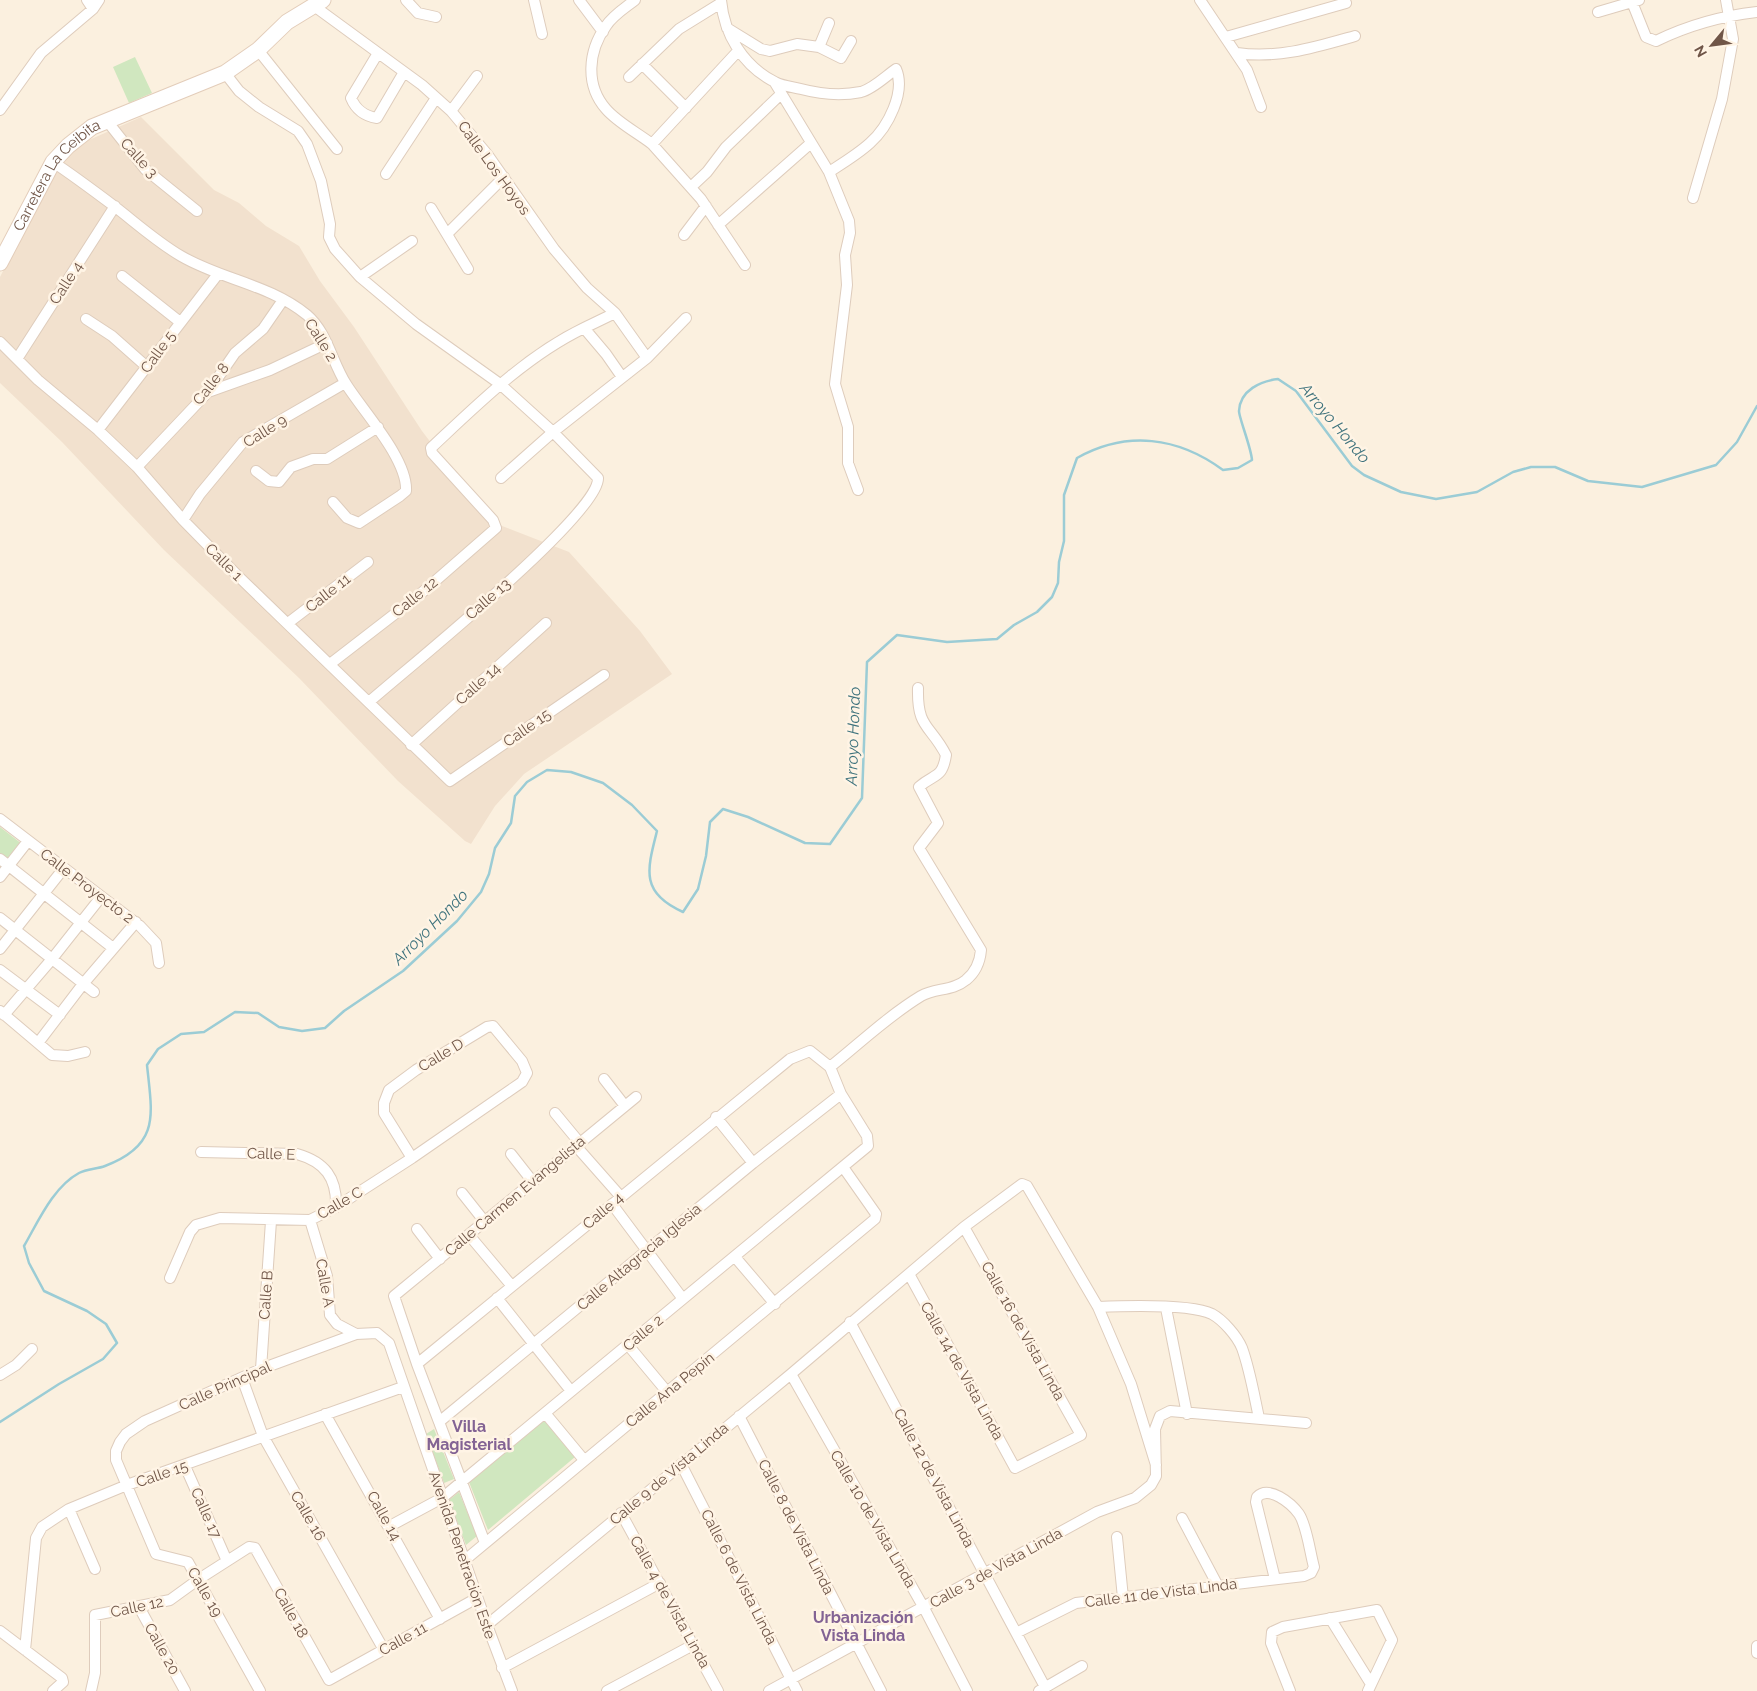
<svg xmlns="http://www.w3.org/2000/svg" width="1757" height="1691" font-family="Raleway,sans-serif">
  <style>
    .residential { fill: #f2e1ce }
    .green { fill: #d0e7bf }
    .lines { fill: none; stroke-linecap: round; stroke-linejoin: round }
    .stream { stroke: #9bccd5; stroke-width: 2.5 }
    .street-casing { stroke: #deccbc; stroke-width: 12 }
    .secondary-casing { stroke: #e3cdba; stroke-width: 17 }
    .street { stroke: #fff; stroke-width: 10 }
    .secondary { stroke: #fff; stroke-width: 15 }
    .labels { text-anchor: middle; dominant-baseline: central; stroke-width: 5; stroke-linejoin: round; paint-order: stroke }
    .street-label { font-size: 15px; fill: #705648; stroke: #fff4e5 }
    .water-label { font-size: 16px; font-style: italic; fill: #3f737d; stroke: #fff4e5 }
    .neighbourhood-label { font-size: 16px; font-weight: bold; fill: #836394; stroke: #fff4e5 }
  </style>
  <rect width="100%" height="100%" fill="#fbf0df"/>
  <path class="residential" d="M141 117 214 190 239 203 266 226 299 246 320 281 354 327 422 431 480 507 502 526 569 552 640 631 672 674 524 774 495 806 471 844 465 841 398 781 299 678 164 550 62 442 0 383V277L54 171 65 158 89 140Z"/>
  <path class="green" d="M135 57 152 93 129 103 113 67Z
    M0 827 22 844 8 863 0 857Z
    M545 1419 575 1457 488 1530 469 1482Z
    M434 1429 454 1479 444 1483 426 1434Z
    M459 1492 477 1536 466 1545 449 1500Z"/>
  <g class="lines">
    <path class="stream" d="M0 1422 59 1384 103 1359 117 1343 106 1324 87 1311 44 1291 29 1263 24 1246C38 1222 53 1187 79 1173 87 1169 97 1169 105 1166 161 1145 152 1114 147 1065L158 1049 181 1034 204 1032 235 1012 258 1013 279 1027 302 1031 325 1028 344 1011 403 971 457 921 481 892 489 874 495 848 511 823 515 796 527 782 547 770 571 772 603 783 632 805 657 831C647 870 640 893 683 912L698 889 706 856 710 822 723 809 748 817 805 843 830 844 862 798 867 662 897 635 947 642 997 639 1014 625 1037 612 1052 597 1058 583 1059 562 1064 541V495L1077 458C1127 430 1178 437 1223 470L1238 468 1252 460C1251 447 1239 418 1239 411 1240 390 1261 381 1278 379L1296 391 1352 466 1364 475 1401 492 1436 499 1477 492 1513 472 1531 467H1555L1588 481 1642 487 1716 465 1737 442 1757 406"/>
    <g class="street-casing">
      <path id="street" d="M87 0 93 9
        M406 0 418 13 436 17
        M534 0 542 34
        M579 0 603 32
        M635 0C625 8 613 15 606 26 588 51 585 85 606 109 618 123 638 133 652 144
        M721 0C724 34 743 66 775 82 782 86 793 87 801 89 820 94 841 96 861 92 873 89 886 76 896 69 906 92 888 127 870 143 858 154 843 163 829 172
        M1200 0 1247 70 1261 107
        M1632 2 1646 37 1656 41C1689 25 1721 16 1757 12
        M314 6 422 85 451 111 487 154 554 249 587 288 615 313 647 358
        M1598 12 1639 0
        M727 28 761 49 770 51 797 44 819 47 841 58 851 41
        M1226 37 1346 3
        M819 47 829 23
        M258 50 337 149
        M738 51 652 144 701 199 745 265
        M378 53 351 98C356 110 364 116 377 118L404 72
        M1237 53C1278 59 1316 47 1355 36
        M642 64 686 108
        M225 73 239 91 259 107 298 131 307 144 321 181 330 224 329 237 335 249 360 277 416 324 500 384 553 432 598 478C600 514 404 671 369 702
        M629 77 679 29 721 3
        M775 83 829 172 849 221 850 233 845 255 847 285 835 384 848 427V463L858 490
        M0 110 41 53 93 9 99 0
        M451 111 477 76
        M107 121 145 169 197 211
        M53 162C74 176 94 191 114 206 136 223 157 242 181 256 222 280 269 284 307 315 327 332 332 362 346 384 362 410 408 459 406 491L400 496 359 523 347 518 333 502
        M386 174 436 98
        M691 187 707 172 726 147 781 94
        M1693 198 1722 99 1733 39 1726 0
        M431 208 468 269
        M718 225 811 143
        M447 234 504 177
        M684 235 706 206
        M122 276 180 322
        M360 277 412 241
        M86 319 112 336 147 367
        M584 328 615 313
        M0 342 38 380 98 430 137 467 183 520 237 575 450 781 604 675
        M17 359 115 206
        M208 392 270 370 327 343
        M98 430 218 274
        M137 467 208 392 235 353 263 329 283 300
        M256 471 269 481 279 482 291 467 313 459H327L378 427
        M501 478 553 432 647 358 686 318
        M183 520 200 494 243 442 345 383
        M288 623 368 562
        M330 664 418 596 496 528 493 520 432 453 431 448C478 404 526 356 584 328L606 354 622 377
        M411 745 546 623
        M0 819 140 926 156 943 159 963
        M0 859 113 948
        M0 877 28 841
        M0 918 94 992
        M0 949 64 868
        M0 970 60 1015
        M0 1011 52 1055 68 1056 85 1052
        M4 1015 52 959 101 897
        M38 1043 83 984 136 922
        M830 1067C859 1044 888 1016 921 996 935 988 953 991 966 980 976 972 980 961 981 950L919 848 938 823 919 787C934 773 942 780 946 755 930 724 917 729 918 688
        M604 1079 625 1106
        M555 1113 579 1142
        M716 1117 753 1163
        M576 1146 621 1197
        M201 1152 297 1154C325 1162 337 1178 336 1207
        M511 1154 533 1182
        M462 1193 485 1222
        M612 1204 683 1299
        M310 1220 327 1276 330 1315 337 1324 356 1334
        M417 1229 440 1259
        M469 1235 511 1285
        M735 1257 775 1304
        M909 1274 1015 1468 1081 1435 964 1227
        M170 1278 190 1232 196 1225 220 1218 310 1220 336 1207 412 1158 522 1082 527 1073 522 1061 493 1026 487 1027 416 1070 389 1090 384 1103V1113L412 1158
        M497 1298 571 1391
        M1098 1307C1123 1306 1191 1304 1212 1314 1223 1320 1237 1336 1242 1348 1250 1370 1254 1395 1259 1418
        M1166 1308 1187 1414
        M850 1322 1045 1687
        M628 1345 668 1393
        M261 1369 271 1221
        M791 1374 924 1608 967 1691
        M0 1375 16 1365 32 1349
        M242 1378 263 1436 384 1650
        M545 1413 584 1460
        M325 1414 440 1619
        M739 1416 881 1691
        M439 1422 753 1163 841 1094
        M681 1464 797 1691
        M185 1466 227 1561
        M69 1509 95 1569
        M621 1513 718 1691
        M1182 1518 1218 1586
        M390 1526 442 1498 868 1146 867 1136 841 1094 830 1067 810 1051 790 1059 417 1364
        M1117 1537 1123 1598
        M485 1543 417 1364 394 1296 636 1097
        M465 1560 875 1219 876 1214 843 1167
        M139 1607 185 1691
        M1330 1618 1371 1684
        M487 1625 791 1374 964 1227 1022 1184 1027 1186 1098 1307 1131 1384 1156 1465
        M0 1631 62 1678 63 1682 53 1691
        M1018 1632 1076 1603 1304 1576 1311 1573 1314 1567C1310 1553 1307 1526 1299 1514 1291 1503 1269 1485 1257 1497L1256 1502 1275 1579
        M1757 1646V1653
        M25 1650 36 1538 42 1527 69 1509 127 1485 403 1387
        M502 1668 660 1583
        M91 1691 95 1673V1615L170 1600 199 1579 249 1547 255 1548 329 1680 477 1598
        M260 1691 188 1562 156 1554 116 1460V1451L120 1442 126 1434 145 1421 261 1369 356 1334 377 1333 389 1343 487 1625 512 1691
        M607 1691 693 1645
        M769 1691 1097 1512 1135 1498 1151 1485 1156 1476 1155 1429 1160 1416 1170 1411 1306 1423
        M1039 1691 1082 1666
        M1290 1691 1271 1643 1272 1632 1283 1627 1377 1610 1392 1640 1368 1691"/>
    </g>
    <g class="secondary-casing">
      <g id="secondary">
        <path id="s1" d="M0 263 53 162 68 146 92 127 225 73 258 50 287 22 323 0"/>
      </g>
    </g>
    <use href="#street" class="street"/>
    <use href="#secondary" class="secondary"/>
  </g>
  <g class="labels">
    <g class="street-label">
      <text transform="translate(139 158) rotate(48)">Calle 3</text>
      <text transform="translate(494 168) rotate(54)">Calle Los Hoyos</text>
      <text stroke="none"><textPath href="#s1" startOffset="106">Carretera La Ceibita</textPath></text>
      <text transform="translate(66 283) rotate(-57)">Calle 4</text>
      <text transform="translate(321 340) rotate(58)">Calle 2</text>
      <text transform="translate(158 352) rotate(-54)">Calle 5</text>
      <text transform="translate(211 384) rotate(-52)">Calle 8</text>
      <text transform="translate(265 431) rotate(-32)">Calle 9</text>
      <text transform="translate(224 562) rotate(45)">Calle 1</text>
      <text transform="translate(328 593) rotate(-38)">Calle 11</text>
      <text transform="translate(415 597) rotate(-39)">Calle 12</text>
      <text transform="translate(488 599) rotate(-41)">Calle 13</text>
      <text transform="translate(478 684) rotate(-42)">Calle 14</text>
      <text transform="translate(527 728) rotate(-35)">Calle 15</text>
      <text transform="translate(87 886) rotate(37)">Calle Proyecto 2</text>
      <text transform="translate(441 1055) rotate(-31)">Calle D</text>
      <text transform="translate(271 1154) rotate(2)">Calle E</text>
      <text transform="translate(515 1196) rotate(-40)">Calle Carmen Evangelista</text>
      <text transform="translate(340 1203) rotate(-30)">Calle C</text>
      <text transform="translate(603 1211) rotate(-40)">Calle 4</text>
      <text transform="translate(639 1257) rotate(-40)">Calle Altagracia Iglesia</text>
      <text transform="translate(325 1283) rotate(80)">Calle A</text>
      <text transform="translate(266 1295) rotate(-86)">Calle B</text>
      <text transform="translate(1023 1331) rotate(61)">Calle 16 de Vista Linda</text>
      <text transform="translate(643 1333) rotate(-40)">Calle 2</text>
      <text transform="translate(962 1371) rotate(61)">Calle 14 de Vista Linda</text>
      <text transform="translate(225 1386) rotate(-24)">Calle Principal</text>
      <text transform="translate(670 1390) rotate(-39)">Calle Ana Pepín</text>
      <text transform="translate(162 1474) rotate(-19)">Calle 15</text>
      <text transform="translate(669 1474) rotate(-40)">Calle 9 de Vista Linda</text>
      <text transform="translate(934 1478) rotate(62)">Calle 12 de Vista Linda</text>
      <text transform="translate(206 1513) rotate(66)">Calle 17</text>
      <text transform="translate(308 1516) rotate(60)">Calle 16</text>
      <text transform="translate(384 1516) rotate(61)">Calle 14</text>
      <text transform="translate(873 1519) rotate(60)">Calle 10 de Vista Linda</text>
      <text transform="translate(796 1527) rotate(63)">Calle 8 de Vista Linda</text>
      <text transform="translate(462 1555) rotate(71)">Avenida Penetración Este</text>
      <text transform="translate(996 1568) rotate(-29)">Calle 3 de Vista Linda</text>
      <text transform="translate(739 1577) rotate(63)">Calle 6 de Vista Linda</text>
      <text transform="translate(205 1592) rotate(60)">Calle 19</text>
      <text transform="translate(1161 1593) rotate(-7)">Calle 11 de Vista Linda</text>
      <text transform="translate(670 1602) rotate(61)">Calle 4 de Vista Linda</text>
      <text transform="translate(137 1607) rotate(-12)">Calle 12</text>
      <text transform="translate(291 1613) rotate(61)">Calle 18</text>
      <text transform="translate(403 1639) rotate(-29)">Calle 11</text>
      <text transform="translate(162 1649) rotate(61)">Calle 20</text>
    </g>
    <g class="water-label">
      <text transform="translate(1335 423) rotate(50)">Arroyo Hondo</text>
      <text transform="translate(853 736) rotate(-88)">Arroyo Hondo</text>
      <text transform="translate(430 927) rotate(-45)">Arroyo Hondo</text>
    </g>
    <g class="neighbourhood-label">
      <text x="469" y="1426">Villa<tspan x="469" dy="18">Magisterial</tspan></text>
      <text x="863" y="1617">Urbanización<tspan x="863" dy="18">Vista Linda</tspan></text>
    </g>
  </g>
  <g transform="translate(1712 45) rotate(241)" stroke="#fff4e5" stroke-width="4" paint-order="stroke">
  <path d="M0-4L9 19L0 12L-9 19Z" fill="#705648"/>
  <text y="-8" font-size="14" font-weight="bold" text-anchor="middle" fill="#705648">N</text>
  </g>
</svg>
